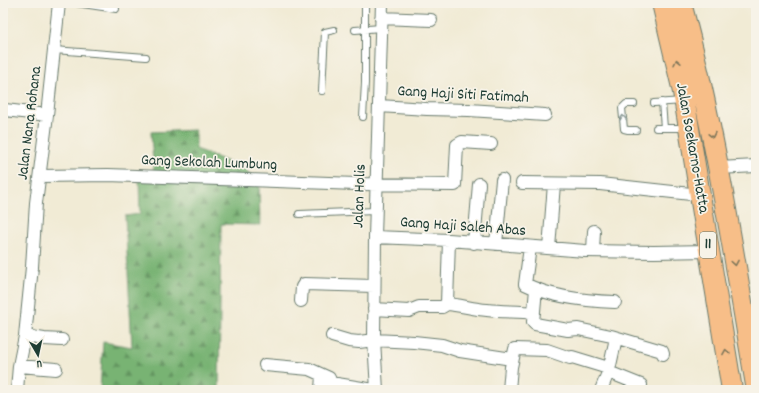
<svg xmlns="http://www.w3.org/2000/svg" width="759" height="393" font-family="Dekko,sans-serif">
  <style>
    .forest { fill: url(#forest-firs); stroke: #4c7854 }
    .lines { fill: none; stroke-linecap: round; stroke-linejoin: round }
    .service-casing { stroke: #687a6c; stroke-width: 8 }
    .minor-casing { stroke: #687a6c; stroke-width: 14 }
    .trunk-casing { stroke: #687a6c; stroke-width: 22 }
    .service { stroke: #fff; stroke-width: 6 }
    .minor { stroke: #fff; stroke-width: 12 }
    .trunk { stroke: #f7be88; stroke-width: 20 }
    .oneway { stroke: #80775a }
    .oneway2 { stroke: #8f9e9a }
    .labels { text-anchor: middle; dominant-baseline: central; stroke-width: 3.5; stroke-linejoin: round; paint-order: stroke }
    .shield { fill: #f7f3e8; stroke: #60746a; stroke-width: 1 }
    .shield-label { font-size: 15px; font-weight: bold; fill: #1f3d34 }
    .street-label { font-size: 16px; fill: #1f3d34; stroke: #f7f3e8 }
  </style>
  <defs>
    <pattern id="forest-firs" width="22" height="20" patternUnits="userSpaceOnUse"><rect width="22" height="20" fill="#78b373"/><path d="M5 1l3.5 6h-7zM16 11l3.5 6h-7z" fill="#62935f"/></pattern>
  </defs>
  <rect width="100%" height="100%" fill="#f7f3e8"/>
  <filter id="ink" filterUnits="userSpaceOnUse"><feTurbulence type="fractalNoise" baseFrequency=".025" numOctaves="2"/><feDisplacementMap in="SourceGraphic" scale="8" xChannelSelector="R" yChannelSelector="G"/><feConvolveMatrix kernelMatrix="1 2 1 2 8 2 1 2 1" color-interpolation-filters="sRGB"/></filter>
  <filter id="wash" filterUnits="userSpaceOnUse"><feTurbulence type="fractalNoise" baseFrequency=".012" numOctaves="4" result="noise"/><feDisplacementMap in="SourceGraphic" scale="16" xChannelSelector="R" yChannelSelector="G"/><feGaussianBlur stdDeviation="0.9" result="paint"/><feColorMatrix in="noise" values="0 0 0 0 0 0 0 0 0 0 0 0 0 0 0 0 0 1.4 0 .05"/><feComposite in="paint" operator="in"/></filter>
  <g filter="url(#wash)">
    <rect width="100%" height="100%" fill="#f1ebd5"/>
    <path class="forest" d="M195 130 196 149 245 169 259 183 260 225 221 224 219 390H100L103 342 132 347 125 216 140 214 139 179 154 178 151 132Z"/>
  </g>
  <g filter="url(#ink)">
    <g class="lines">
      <g class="service-casing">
        <path id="service" d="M76 3 116 9
          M355 30 381 28
          M54 50 146 57
          M322 91 325 32 334 30
          M662 102 664 128
          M654 103 683 101
          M634 104H626L622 108 624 129 628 130H636
          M363 117 365 83V3
          M656 128H686
          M299 214 375 211"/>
      </g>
      <g class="minor-casing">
        <path id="minor" d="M381 18 431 20
          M379 106 427 109 469 110 545 115
          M5 110 47 115
          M719 168 756 166
          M40 176 108 175 356 184 455 185 457 145 462 142 491 144
          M522 183 600 184 700 195
          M375 237 449 240 585 251 654 252 709 251
          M474 243 479 184
          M496 244 502 180
          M530 247 525 284C551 297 586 301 615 302
          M549 248 554 184
          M593 251 594 231
          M536 289 533 322 535 324 568 330 578 329 611 336 662 351 663 354
          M301 301 302 287 304 284 374 286
          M447 304 449 240
          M374 309 409 311 419 307H442L447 304C460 305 473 309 487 310 503 312 518 311 534 313
          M25 336 44 339 62 340
          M332 336 349 341 359 342 374 340 414 342 442 345 460 351 512 359
          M265 365 309 369 329 378 331 383 374 390
          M19 366 56 369
          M17 390 19 366 25 336 32 267 36 203 47 115 59 3
          M321 390 322 375
          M377 390 374 340 375 237 382 3
          M509 390 511 367 515 349 547 350 570 358 572 357 605 367 611 373 641 385
          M601 390 609 370 616 338"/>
      </g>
      <g class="trunk-casing">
        <path id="trunk" d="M662 3 683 92 732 390
          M681 3C715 128 734 257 756 385"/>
      </g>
      <use href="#service" class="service"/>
      <use href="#minor" class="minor"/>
      <use href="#trunk" class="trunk"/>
    </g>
    <defs><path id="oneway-chevron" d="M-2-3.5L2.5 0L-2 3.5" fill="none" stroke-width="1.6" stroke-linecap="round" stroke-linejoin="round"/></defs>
    <g class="oneway">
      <use href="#oneway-chevron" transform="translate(677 62) rotate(-103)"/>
      <use href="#oneway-chevron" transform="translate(712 135) rotate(78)"/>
      <use href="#oneway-chevron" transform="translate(735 263) rotate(80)"/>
      <use href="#oneway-chevron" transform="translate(726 352) rotate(-99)"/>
    </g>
    <use class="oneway2" href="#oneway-chevron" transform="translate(623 118) rotate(-95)"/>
  </g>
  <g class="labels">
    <rect class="shield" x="700" y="232" width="16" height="26" rx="3"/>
    <g class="shield-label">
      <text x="708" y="245">11</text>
    </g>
    <g class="street-label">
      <text transform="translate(463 95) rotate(3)">Gang Haji Siti Fatimah</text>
      <text transform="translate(30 123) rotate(-83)">Jalan Nana Rohana</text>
      <text transform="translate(692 148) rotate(80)">Jalan Soekarno-Hatta</text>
      <text transform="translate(209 163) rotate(2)">Gang Sekolah Lumbung</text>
      <text transform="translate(360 196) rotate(-88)">Jalan Holis</text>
      <text transform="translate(463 227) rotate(4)">Gang Haji Saleh Abas</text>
    </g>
  </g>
  <rect width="759" height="393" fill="none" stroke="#f7f3e8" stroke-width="16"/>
  <g transform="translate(38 355) rotate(171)" stroke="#f7f3e8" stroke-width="3" paint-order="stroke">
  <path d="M0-3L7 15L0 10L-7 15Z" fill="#1f3d34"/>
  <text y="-6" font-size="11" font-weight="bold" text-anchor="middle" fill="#1f3d34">U</text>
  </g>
</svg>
